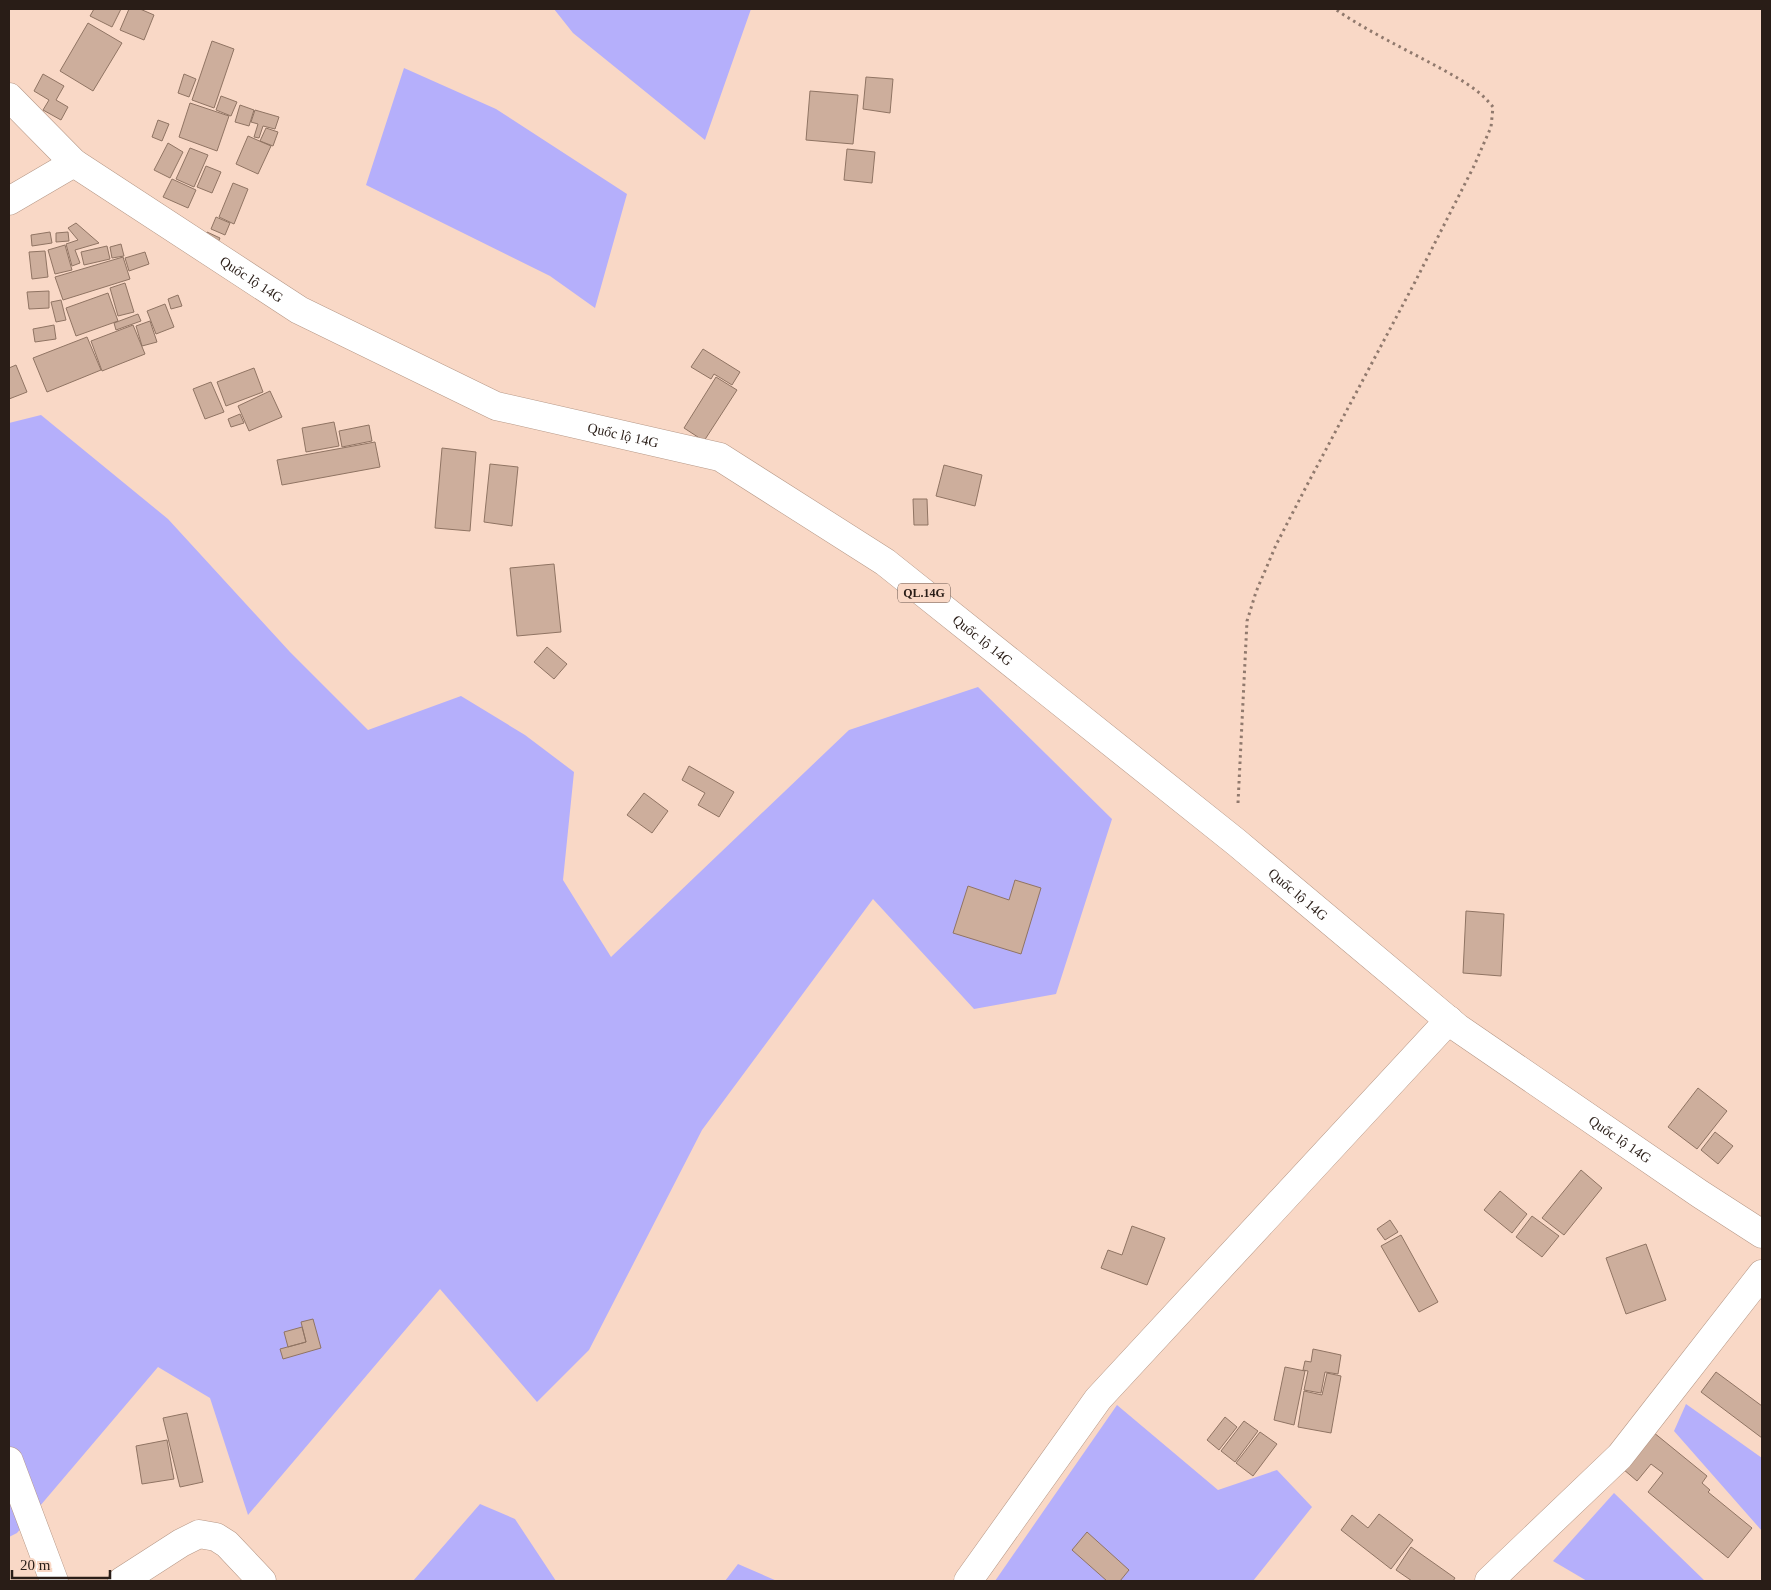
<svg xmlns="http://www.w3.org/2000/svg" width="1771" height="1590" font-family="'Times New Roman',serif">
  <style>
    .green { fill: #b5affb }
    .building { fill: #cdae9c; stroke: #907463 }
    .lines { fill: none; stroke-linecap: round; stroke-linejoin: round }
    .minor-casing { stroke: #b69887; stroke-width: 29 }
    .major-casing { stroke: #b69887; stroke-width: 29 }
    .path { stroke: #90796d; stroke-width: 3; stroke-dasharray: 2.5 4; stroke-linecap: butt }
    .minor { stroke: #fff; stroke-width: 28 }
    .major { stroke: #fff; stroke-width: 28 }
    .labels { text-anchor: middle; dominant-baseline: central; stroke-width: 4.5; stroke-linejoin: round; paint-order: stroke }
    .shield { fill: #f9d8c6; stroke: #67554c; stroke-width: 1 }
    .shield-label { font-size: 12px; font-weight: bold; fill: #291d17 }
    .street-label { font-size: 14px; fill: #291d17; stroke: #f9d8c6 }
  </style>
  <rect width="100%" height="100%" fill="#f9d8c6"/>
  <path class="green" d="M554 9H751L705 140 573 33Z
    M404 68 496 109 627 194 595 308 550 276 366 185Z
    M41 415 168 519 290 652 368 730 461 696 525 735 574 772 563 880 611 957 849 730 978 687 1112 819 1056 994 974 1009 873 899 702 1130 589 1350 537 1402 440 1289 248 1515 210 1398 158 1367 17 1533 9 1537V423Z
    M1686 1404 1762 1458V1531L1674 1431Z
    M1117 1405 1218 1490 1277 1470 1312 1507 1253 1581H995Z
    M1614 1493 1705 1581H1587L1553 1561Z
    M480 1504 515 1519 556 1581H413Z
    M738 1564 777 1581H725Z"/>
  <path class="building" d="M94 9H121L112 27 90 16Z
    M129 9H140L154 15 144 40 120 30Z
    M88 23 122 43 93 91 60 71Z
    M212 41 234 49 214 108 192 100Z
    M43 74 64 86 56 100 68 107 61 120 43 110 49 100 34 91Z
    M184 74 196 79 189 97 178 93Z
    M866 77 893 79 890 113 863 109Z
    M810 91 858 95 853 144 806 140Z
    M221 96 237 102 231 116 216 110Z
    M190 103 229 116 217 151 179 137Z
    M240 105 254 110 249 126 235 122Z
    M255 110 279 117 275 129 263 126 259 138 254 137 258 124 251 122Z
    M158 120 169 124 162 141 152 137Z
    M266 128 278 132 273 146 260 141Z
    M248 136 271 146 258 174 236 164Z
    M168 143 183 152 170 178 154 170Z
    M190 148 208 155 194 187 176 179Z
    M847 149 875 152 872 183 844 180Z
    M206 166 221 172 212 193 197 187Z
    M172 179 196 190 188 208 163 197Z
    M233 183 248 189 234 224 219 217Z
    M216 217 230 223 225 235 211 229Z
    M76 223 99 243 75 250 80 263 72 266 66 244 78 240 68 228Z
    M50 232 52 243 32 246 31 235Z
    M68 232 69 241 56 242V233Z
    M207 232 220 238 215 249 202 242Z
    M121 244 124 256 112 258 110 247Z
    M65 245 72 270 55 274 48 250Z
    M107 246 110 259 84 265 81 252Z
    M45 251 48 277 32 279 29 252Z
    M145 252 149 264 129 271 125 258Z
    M123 257 130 279 63 300 55 277Z
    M125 283 134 312 118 316 110 288Z
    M49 291V308L29 309 27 292Z
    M108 293 118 321 76 336 66 308Z
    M178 295 182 306 171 309 168 299Z
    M61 300 66 320 56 322 51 302Z
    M165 304 174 327 156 334 147 311Z
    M138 314 141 321 116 330 114 323Z
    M150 321 157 342 142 346 136 326Z
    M54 325 56 339 35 342 33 329Z
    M133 325 145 354 102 371 91 341Z
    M87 337 101 370 47 392 33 358Z
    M703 349 740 372 732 385 714 374 711 379 691 367Z
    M16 365 27 392 9 399V368Z
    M254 368 263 392 226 406 217 382Z
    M716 377 737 390 704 441 684 428Z
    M211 382 224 412 205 419 193 389Z
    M270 391 282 417 249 431 238 406Z
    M240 414 244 423 231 427 228 419Z
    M334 422 339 446 306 452 302 428Z
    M369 425 372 441 342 447 339 431Z
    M375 442 380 467 282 485 277 460Z
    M442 448 476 452 470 531 435 528Z
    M490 464 518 467 512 526 484 522Z
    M944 465 982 475 975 506 936 496Z
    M913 499H927L928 525H914Z
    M554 564 561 632 517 636 510 568Z
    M547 647 567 664 554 679 534 662Z
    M689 766 734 792 719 817 698 805 705 793 682 780Z
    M644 793 668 811 652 833 627 815Z
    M1015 880 1041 888 1021 954 953 933 968 886 1009 900Z
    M1466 911 1504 914 1501 976 1463 973Z
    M1698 1088 1727 1111 1697 1149 1668 1127Z
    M1715 1132 1733 1146 1718 1164 1701 1150Z
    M1581 1170 1602 1188 1564 1235 1542 1218Z
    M1500 1191 1527 1214 1512 1233 1484 1210Z
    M1532 1216 1559 1236 1542 1257 1516 1237Z
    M1390 1220 1398 1232 1385 1240 1377 1229Z
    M1132 1226 1165 1238 1147 1285 1101 1268 1108 1250 1122 1255Z
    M1401 1235 1438 1302 1419 1312 1381 1246Z
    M1646 1244 1666 1300 1626 1314 1606 1258Z
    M313 1319 321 1348 283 1359 280 1349 306 1342 301 1322Z
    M302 1327 306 1342 288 1347 284 1332Z
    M1313 1349 1341 1355 1338 1374 1325 1372 1321 1393 1304 1390 1308 1371 1303 1370 1305 1361 1311 1362Z
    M1285 1367 1305 1371 1294 1425 1274 1420Z
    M1716 1372 1762 1406V1438L1701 1392Z
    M1327 1373 1341 1376 1331 1433 1298 1427 1304 1391 1322 1395Z
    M187 1413 203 1482 180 1487 163 1418Z
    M1225 1417 1237 1427 1219 1450 1207 1440Z
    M1244 1421 1258 1431 1235 1462 1221 1451Z
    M1260 1432 1277 1444 1253 1476 1236 1463Z
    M1653 1432 1707 1476 1702 1483 1710 1490 1708 1492 1752 1528 1728 1558 1648 1492 1663 1473 1651 1464 1637 1481 1623 1469Z
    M167 1440 174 1479 142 1484 136 1446Z
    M1379 1514 1413 1540 1391 1569 1341 1530 1352 1515 1368 1528Z
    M1087 1532 1129 1570 1120 1581H1107L1072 1550Z
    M1411 1547 1455 1578 1453 1581H1412L1396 1570Z"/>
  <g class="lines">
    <g class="minor-casing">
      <path id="minor" d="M9 201 74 163
        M122 1581 181 1543 199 1534 216 1537 227 1544 262 1581
        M968 1581 1098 1399 1449 1020
        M1489 1581 1620 1456 1762 1274"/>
    </g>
    <g class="major-casing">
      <g id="major">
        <path id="s1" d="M9 97 74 163 299 310 496 406 720 457 885 562 1236 842 1458 1028 1700 1194 1762 1234"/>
        <path d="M9 1461 54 1581"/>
      </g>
    </g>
    <path class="path" d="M1238 803 1247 621 1256 592 1276 545 1306 487 1415 282 1474 166 1491 127 1493 107C1479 89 1458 78 1438 67 1403 48 1367 31 1335 9"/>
    <use href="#minor" class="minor"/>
    <use href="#major" class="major"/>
  </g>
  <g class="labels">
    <rect class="shield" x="898" y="583.5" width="52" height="19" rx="4"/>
    <g class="shield-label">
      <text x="924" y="593">QL.14G</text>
    </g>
    <g class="street-label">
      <text stroke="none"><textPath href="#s1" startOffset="305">Quốc lộ 14G</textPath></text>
      <text stroke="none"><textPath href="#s1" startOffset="711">Quốc lộ 14G</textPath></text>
      <text stroke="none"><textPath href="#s1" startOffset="1131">Quốc lộ 14G</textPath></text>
      <text stroke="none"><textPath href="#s1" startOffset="1536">Quốc lộ 14G</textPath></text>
      <text stroke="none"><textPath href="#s1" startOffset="1941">Quốc lộ 14G</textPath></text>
    </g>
  </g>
  <rect width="1771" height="1590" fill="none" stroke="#291d17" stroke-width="20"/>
  <path d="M12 1570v8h98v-8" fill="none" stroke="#291d17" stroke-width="2.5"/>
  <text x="20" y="1570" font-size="15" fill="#291d17" stroke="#f9d8c6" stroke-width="4" paint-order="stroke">20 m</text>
</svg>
